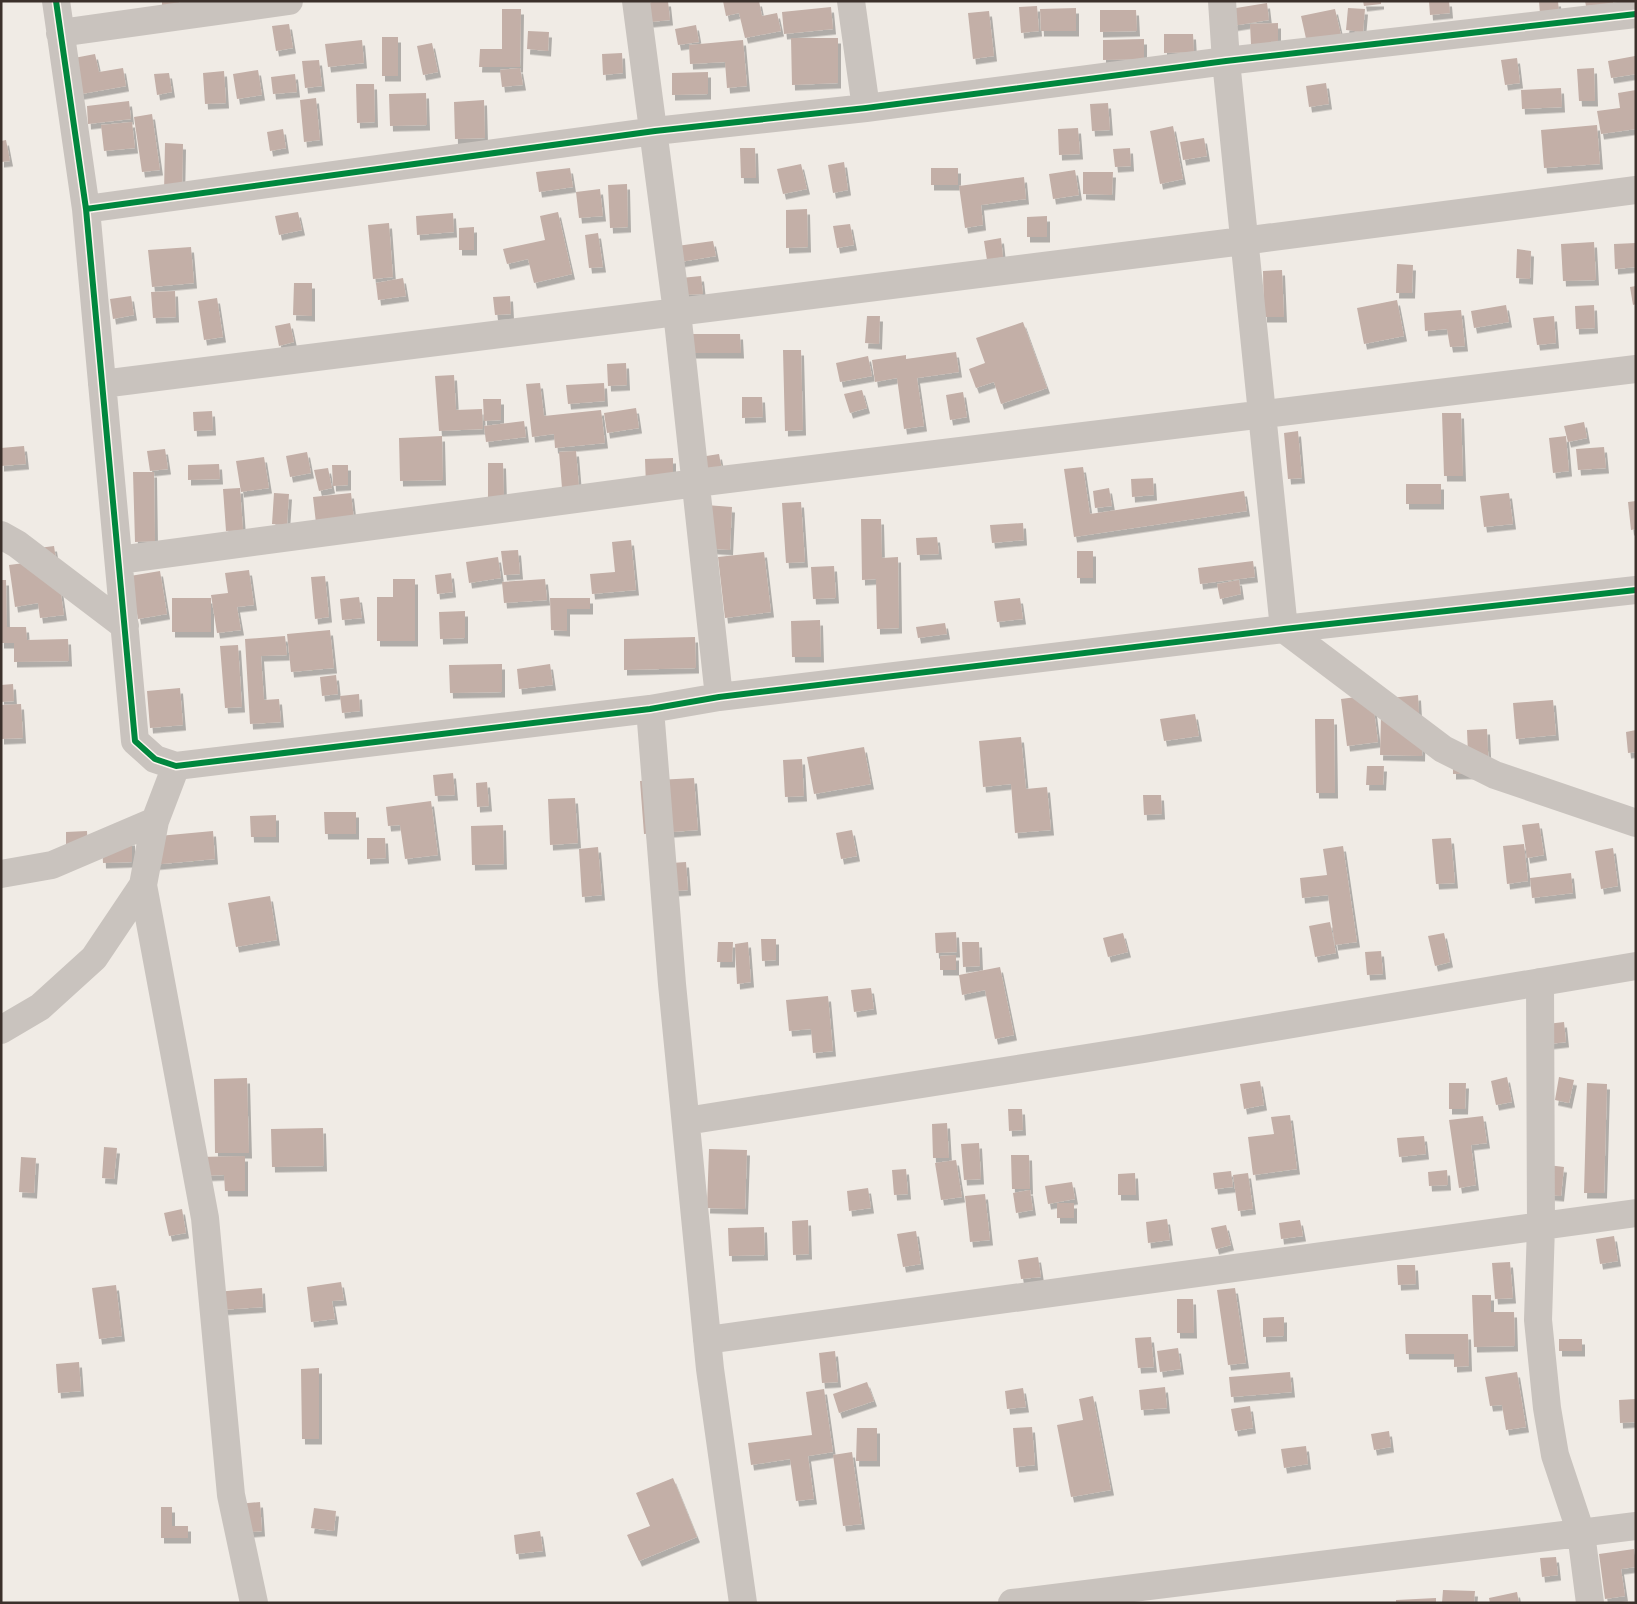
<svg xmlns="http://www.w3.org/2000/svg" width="1637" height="1604" font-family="'Work Sans',sans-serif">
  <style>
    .building { fill: #c3afa7; filter: url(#shadow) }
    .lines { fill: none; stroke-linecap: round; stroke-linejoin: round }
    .minor { stroke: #c9c3be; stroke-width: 28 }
    .cycleway-casing { stroke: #fbf5ee; stroke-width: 9 }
    .cycleway { stroke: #00873e; stroke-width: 6 }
  </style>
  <defs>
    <filter id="shadow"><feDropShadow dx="3" dy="5.5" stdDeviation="0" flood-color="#0004"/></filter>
  </defs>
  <rect width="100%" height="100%" fill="#f0ebe5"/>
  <path class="building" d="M162 1H179L180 5 162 6Z
    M657 1H668L670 20 650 22 647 3Z
    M723 1H759L762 16 777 13 781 31 745 38 739 13 726 16Z
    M1363 1H1381V4L1364 6Z
    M1429 1H1449L1450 13 1430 15Z
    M1539 1H1558L1559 12 1540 14Z
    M1585 1H1613V4L1586 6Z
    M1267 3 1269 20 1232 26 1230 9Z
    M1037 6 1039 31 1021 33 1019 7Z
    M831 7 833 29 784 34 782 12Z
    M1076 8V31H1041L1040 9Z
    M1348 8 1365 9 1363 32 1346 30Z
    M502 9H521L520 67H479L480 49H502Z
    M1335 9 1341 35 1307 43 1301 16Z
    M1100 10H1136L1137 31 1100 32Z
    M989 11 994 56 973 59 968 13Z
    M1278 23V44H1251L1250 24Z
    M289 24 293 48 276 51 272 26Z
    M696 25 699 42 678 45 675 29Z
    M528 31 549 32 548 51 527 49Z
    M1164 34H1193L1194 52 1164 53Z
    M382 37H398V76H382Z
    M791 38H838V83L792 85Z
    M1144 39V59L1103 60V40Z
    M362 40 364 63 328 67 325 44Z
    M743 40 747 86 727 88 725 62 690 64 689 45Z
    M432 43 438 72 423 75 417 46Z
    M622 53 623 73 603 75 602 54Z
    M95 54 99 72 123 68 126 86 76 95 69 59Z
    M1635 56 1636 74 1611 78 1608 61Z
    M1517 58 1520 83 1505 85 1501 60Z
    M319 60 322 86 305 88 302 61Z
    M520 68 523 85 502 87 500 70Z
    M1594 68 1595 101H1579L1577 69Z
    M258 70 262 95 237 99 233 74Z
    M224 71 226 103 205 104 203 73Z
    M708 72V94L672 95V73Z
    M169 73 172 92 157 95 154 74Z
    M295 74 297 92 273 94 271 77Z
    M1326 83 1329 104 1309 107 1306 86Z
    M356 84H374L375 122 357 123Z
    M1561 88 1562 107 1522 109 1521 90Z
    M1636 90V129L1601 134 1597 111 1620 108 1618 93Z
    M426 93 427 125 390 126 389 94Z
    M316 98 320 140 304 142 300 100Z
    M484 100 485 138 455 139 454 102Z
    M129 101 131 119 88 124 87 106Z
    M1108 103 1110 130 1092 131 1090 104Z
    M152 114 160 170 142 172 134 117Z
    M132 122 135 148 104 151 101 125Z
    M1597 125 1600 164 1544 168 1541 130Z
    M1173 126 1183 179 1160 184 1150 131Z
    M1078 128 1080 154 1059 155 1058 129Z
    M283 129 286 148 270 151 267 132Z
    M1204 138 1207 156 1183 160 1180 142Z
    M6 140 10 161 1 162V141Z
    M165 143 183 144 182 194 164 193Z
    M740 148H755L756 178H741Z
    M1130 148 1131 166 1115 167 1113 149Z
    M844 162 848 190 833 193 828 165Z
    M801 164 807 189 783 194 777 169Z
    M570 168 573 187 539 192 536 172Z
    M931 168H958V185H931Z
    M1075 170 1079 195 1053 199 1049 174Z
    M1083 172H1113L1112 195 1083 194Z
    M1024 177 1026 199 981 205 983 225 965 228 959 186Z
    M627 184 628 227 610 228 608 185Z
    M600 189 603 216 579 218 576 192Z
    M807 209 808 247 786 248V210Z
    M298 212 302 230 279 235 275 216Z
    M558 212 572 274 534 283 528 259 507 264 503 249 545 240 540 216Z
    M453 213 454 232 417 235 416 216Z
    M1047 216V237H1027V217Z
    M389 223 393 277 373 279 368 225Z
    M850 224 854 245 837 248 833 226Z
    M474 227V250H459V228Z
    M598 233 603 267 589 268 585 235Z
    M1001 238 1003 257 987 260 984 241Z
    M713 241 716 256 680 262 677 246Z
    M1594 242 1596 280 1563 281 1561 244Z
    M1636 243V267L1615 269 1614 244Z
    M191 247 194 283 152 287 148 250Z
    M1517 249 1531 251 1530 279 1516 278Z
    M1397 264 1413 265 1412 293H1396Z
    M1282 270 1284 317H1264L1263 271Z
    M701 276 703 294 682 295 681 278Z
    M403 278 406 296 378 300 376 283Z
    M294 283H312V316L293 315Z
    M1636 286V304L1633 305 1630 287Z
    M175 291 176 317 153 318 151 292Z
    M131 296 134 315 113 319 110 299Z
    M510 296 511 314 495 315 493 297Z
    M217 298 223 337 204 340 198 301Z
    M1397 300 1404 336 1364 344 1357 308Z
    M1506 305 1509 322 1474 328 1471 311Z
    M1594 305 1595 328 1576 329 1575 306Z
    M1461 310 1465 346 1450 347 1447 329 1425 331 1424 313Z
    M867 316H880L879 344 865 343Z
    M1554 316 1556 343 1537 345 1533 318Z
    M1023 322 1047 388 1001 404 994 382 976 388 969 369 985 363 976 338Z
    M290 323 294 342 279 346 275 326Z
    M690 334H740L741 353H690Z
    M783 350H801L803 430 785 431Z
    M956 352 959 372 917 378 924 426 904 429 897 378 875 382 872 360 906 355V359Z
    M868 356 872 376 840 382 836 363Z
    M626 363 627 385 608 386 607 364Z
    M454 375 456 410 482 409 483 429 439 431 435 376Z
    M540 383 544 416 601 410 605 443 555 448 554 434 532 437 526 384Z
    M604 383 605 401 568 404 566 385Z
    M862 390 867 408 850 413 844 394Z
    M963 392 967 417 950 420 946 395Z
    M742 397H762L763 417 742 418Z
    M483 399H501V420L484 421Z
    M636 408 639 428 607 433 604 413Z
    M212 411 213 430 194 431 193 412Z
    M1442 413H1461L1463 476H1444Z
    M524 421 526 437 486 442 484 426Z
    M1584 422 1587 438 1568 442 1564 426Z
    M1298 431 1302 478 1288 479 1284 433Z
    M442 436 443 480 400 481 399 438Z
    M1566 436 1569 471 1553 473 1549 438Z
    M24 446 26 464 1 466V448Z
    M1604 447 1606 468 1578 470 1576 449Z
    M165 449 168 469 150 471 147 451Z
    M576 451 579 487 562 488 559 452Z
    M307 452 311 473 290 477 286 456Z
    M719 454 722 470 702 473 700 457Z
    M264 457 269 488 241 492 236 461Z
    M673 458V485L646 486 645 459Z
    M488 463H503L504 497H488Z
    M219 464 220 479 188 480V465Z
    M332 465H348V485L333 486Z
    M1083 467 1090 514 1244 491 1247 511 1074 537 1064 469Z
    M328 468 332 488 319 491 314 470Z
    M133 472H154L155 541 135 542Z
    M1153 478 1154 495 1132 497 1131 479Z
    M1406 484H1441V504H1406Z
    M240 488 243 530 226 531 223 489Z
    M1109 488 1112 506 1095 508 1093 491Z
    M274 493 289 494 287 525 272 524Z
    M351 493 354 520 316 523 313 497Z
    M1509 493 1513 524 1484 527 1480 496Z
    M1636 501V529L1631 530 1628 502Z
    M801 502 805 562 786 563 782 503Z
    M706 505 732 507 730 550 704 548Z
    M861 519H881L882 558 898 557 899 628 877 629 876 579 862 580Z
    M1023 523 1024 540 992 543 990 525Z
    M937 537 939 554 917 555 916 538Z
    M631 540 636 590 592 594 590 574 615 572 612 542Z
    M54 546 64 615 40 618 38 603 15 607 9 565 32 562 31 549Z
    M518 550 520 574 504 575 501 551Z
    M1077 551H1093V578H1077Z
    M764 552 771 612 725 618 718 557Z
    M498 557 501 578 469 583 466 562Z
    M1253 561 1255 577 1200 584 1198 568Z
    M834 566 836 598 813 599 811 567Z
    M249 570 254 605 237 607 241 630 217 633 211 595 228 593 225 573Z
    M160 571 167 614 138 619 130 576Z
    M451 573 453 592 437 594 435 575Z
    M325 576 329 617 315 619 311 577Z
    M393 579H415V641H377V597H393Z
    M545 579 547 600 504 603 502 582Z
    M1 580H6L7 627H26L27 640 68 639 69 661 14 662V643H1Z
    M1239 580 1241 594 1220 599 1217 584Z
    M359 597 362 618 342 620 340 599Z
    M172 598H211V632H172Z
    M550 598H590V609H567V631L551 630Z
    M1020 598 1023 619 997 622 994 601Z
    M465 611V638L440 639 439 612Z
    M820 620 821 657H792L791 621Z
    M945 623 947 634 918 638 916 627Z
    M330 630 334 668 291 672 287 634Z
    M285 636 287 655 261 656 264 700 279 699 281 722 250 724 245 639Z
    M695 637 696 668 624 670V639Z
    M238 645 242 707 225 708 220 646Z
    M502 664V692L450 693 449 665Z
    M550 664 553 685 519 689 517 669Z
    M336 675 338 694 322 696 320 677Z
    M13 684 14 701 1 702V685Z
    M180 688 183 725 150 728 147 691Z
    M359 694 360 711 342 713 340 696Z
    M1372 695 1378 742 1347 746 1341 699Z
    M1418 695 1419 713 1392 715 1390 698Z
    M1553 700 1556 735 1516 739 1513 703Z
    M21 704 23 738 1 739V705Z
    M1195 714 1199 736 1164 741 1160 719Z
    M1381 717 1423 718 1422 756 1380 755Z
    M1315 719H1334L1335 793H1316Z
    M1487 729 1489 773 1453 774V754H1468L1467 730Z
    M1636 730V752L1628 753 1626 732Z
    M1021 737 1026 789 1047 787 1051 830 1015 833 1011 784 983 787 979 741Z
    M864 747 871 784 814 794 807 757Z
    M802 759 804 796 785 797 783 760Z
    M1367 766H1384L1383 785H1366Z
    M453 773 455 795 435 796 433 775Z
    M694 778 698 830 644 834 640 781Z
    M487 782 489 806 477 807 476 783Z
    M1143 795H1161L1162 814 1144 815Z
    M575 798 578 843 550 845 548 799Z
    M431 801 438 855 405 859 400 825 388 826 386 807Z
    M324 812H356V834H325Z
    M276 815V837H251L250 816Z
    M1539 823 1544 855 1527 858 1522 825Z
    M503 825 504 864 472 865 471 826Z
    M852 830 857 856 841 859 836 833Z
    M87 831 88 854 66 855V832Z
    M213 831 215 859 140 866 137 838Z
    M367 838H385L386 858 367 859Z
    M1451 838 1455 883 1436 884 1432 839Z
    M132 840V862L103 863 102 841Z
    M1524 844 1528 881 1507 884 1503 846Z
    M1343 846 1357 942 1335 945 1328 895 1302 898 1300 878 1327 875 1323 849Z
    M598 847 602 895 582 897 579 849Z
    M1613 848 1618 886 1601 889 1595 851Z
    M686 862 688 890 659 892 657 864Z
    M1571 873 1573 893 1532 898 1530 878Z
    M270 896 277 940 236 947 228 903Z
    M1330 922 1336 953 1315 957 1309 926Z
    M956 932 957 952 936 953 935 933Z
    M1123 933 1128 952 1108 957 1103 938Z
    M1444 933 1450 962 1435 966 1428 936Z
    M761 939H776V960L762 961Z
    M718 942H733L732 962H717Z
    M748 942 751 982 737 984 735 944Z
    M962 942H979L980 966 963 967Z
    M1381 951 1383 974 1367 975 1365 952Z
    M956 955V970H940V956Z
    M1000 967 1014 1035 995 1039 985 990 962 995 959 975Z
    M871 988 874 1009 854 1012 851 990Z
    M828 996 833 1051 813 1053 811 1029 789 1031 786 1000Z
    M1564 1022 1566 1042 1549 1044 1547 1024Z
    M1507 1077 1512 1102 1496 1105 1491 1081Z
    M1559 1077 1574 1080 1569 1103 1555 1100Z
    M247 1078 249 1153H215L214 1079Z
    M1260 1081 1264 1105 1244 1109 1240 1084Z
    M1449 1083H1466L1465 1109H1449Z
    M1587 1083 1607 1084 1604 1193H1584Z
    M1008 1109H1022L1023 1130 1009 1131Z
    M1290 1115 1297 1169 1253 1175 1248 1137 1274 1134 1271 1117Z
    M1483 1116 1487 1143 1471 1145 1476 1185 1459 1188 1449 1120Z
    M947 1123 949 1158H933L932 1124Z
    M323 1128 324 1166 272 1167 271 1129Z
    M1424 1136 1426 1154 1399 1157 1397 1138Z
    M979 1143 981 1179 964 1180 961 1144Z
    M104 1147 117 1148 114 1179 102 1178Z
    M709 1149 747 1150 745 1209 707 1208Z
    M1011 1155H1029L1030 1189H1012Z
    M245 1156V1191H225L224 1175 198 1176V1157Z
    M21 1157 36 1158 34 1193 19 1192Z
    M956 1160 962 1197 941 1200 935 1163Z
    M1540 1164 1564 1167 1561 1196 1537 1194Z
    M906 1169 908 1194 894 1195 892 1170Z
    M1447 1170 1448 1185 1429 1186 1428 1172Z
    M1231 1171 1233 1187 1215 1189 1213 1173Z
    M1135 1173 1136 1195H1118V1174Z
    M1248 1173 1253 1209 1238 1211 1233 1175Z
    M1072 1182 1075 1199 1048 1204 1045 1186Z
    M868 1188 871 1208 849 1211 847 1191Z
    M1030 1190 1033 1210 1016 1213 1013 1193Z
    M985 1194 990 1240 970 1242 965 1196Z
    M1057 1203H1074V1218H1057Z
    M182 1209 186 1233 169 1236 164 1213Z
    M1167 1219 1170 1240 1148 1243 1146 1222Z
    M808 1220 809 1254 793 1255 792 1221Z
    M1300 1220 1303 1236 1281 1239 1279 1223Z
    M1226 1225 1231 1245 1216 1249 1211 1228Z
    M764 1227 765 1255 729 1256 728 1228Z
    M916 1231 921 1264 903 1267 897 1234Z
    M1614 1236 1618 1261 1600 1264 1596 1239Z
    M1038 1257 1041 1277 1021 1279 1018 1260Z
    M1510 1262 1513 1298 1495 1299 1492 1263Z
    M1397 1265H1415L1416 1284 1398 1285Z
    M341 1282 344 1300 332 1301 335 1319 311 1322 307 1287Z
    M116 1285 122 1336 99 1339 92 1288Z
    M262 1288 263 1307 205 1311 204 1293Z
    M1235 1288 1246 1363 1228 1365 1217 1290Z
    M1472 1295H1491V1312H1514L1515 1346 1474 1347Z
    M1177 1299H1193L1194 1333H1177Z
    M1284 1317V1336L1263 1337V1318Z
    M1405 1334H1468L1469 1366 1454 1367V1354H1406Z
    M1151 1337 1154 1367 1138 1368 1135 1338Z
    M1559 1339H1582V1351H1559Z
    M1178 1348 1181 1369 1160 1372 1157 1351Z
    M835 1351 838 1382 822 1383 819 1353Z
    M79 1362 81 1391 58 1393 56 1364Z
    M319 1368V1439H302L301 1369Z
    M1290 1372 1292 1392 1231 1397 1229 1377Z
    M1517 1372 1526 1427 1506 1430 1502 1405 1490 1406 1485 1377Z
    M867 1382 874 1401 839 1413 833 1394Z
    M1165 1387 1167 1408 1141 1410 1139 1390Z
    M1023 1388 1026 1407 1007 1409 1005 1391Z
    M824 1389 833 1452 808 1456 814 1499 796 1501 790 1459 751 1465 748 1443 812 1435 806 1392Z
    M1093 1396 1111 1490 1071 1497 1057 1425 1083 1420 1079 1399Z
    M1636 1399V1422L1620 1423 1619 1400Z
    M1250 1406 1253 1428 1235 1431 1231 1409Z
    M1032 1427 1035 1465 1016 1467 1013 1428Z
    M857 1428H877V1461H856Z
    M1389 1431 1391 1447 1374 1450 1371 1434Z
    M1306 1446 1308 1464 1284 1468 1281 1449Z
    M852 1452 862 1524 843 1526 833 1455Z
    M673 1478 697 1537 639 1561 627 1535 650 1526 636 1493Z
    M260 1502 262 1531 229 1534 227 1505Z
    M161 1507H172V1526H188V1538H161Z
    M314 1508 336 1511 334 1531 311 1528Z
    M540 1531 543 1551 516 1554 514 1535Z
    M1634 1549 1636 1567 1621 1569 1625 1596 1605 1599 1599 1554Z
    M1556 1557 1558 1575 1542 1577 1540 1558Z
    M1443 1590 1475 1591 1474 1603H1442Z
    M1517 1592 1519 1603H1490L1489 1598Z
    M1436 1598V1603H1396V1600Z"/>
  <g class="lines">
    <path class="minor" d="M56 1 86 209 135 741 155 759 176 766 650 709 719 697 1284 629 1636 590
      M636 1 677 312 719 697
      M851 1 866 108
      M1222 1 1226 61 1284 629 1443 749 1495 775 1636 823
      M60 33 289 1
      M86 209 655 131 866 108 1226 61 1636 14
      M102 384 1243 241 1636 190
      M1 535 17 544 125 626
      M119 560 696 483 1636 369
      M650 709 672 984 710 1369 743 1603
      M1 874 52 865 155 821
      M143 885 205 1218 231 1495 254 1603
      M1540 982 1541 1226 1538 1320 1547 1408 1555 1455 1581 1533 1590 1603
      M1 1030 40 1007 94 958 143 885 155 821 176 766
      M686 1121 1144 1049 1636 966
      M707 1340 1636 1213
      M1012 1603 1636 1526"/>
    <g class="cycleway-casing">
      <path id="cycleway" d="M56 1 86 209 135 741 155 759 176 766 650 709 719 697 1284 629 1636 590
        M86 209 655 131 866 108 1226 61 1636 14"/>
    </g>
    <use href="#cycleway" class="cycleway"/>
  </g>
  <rect width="1637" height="1604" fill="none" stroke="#3b302b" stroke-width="5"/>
</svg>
